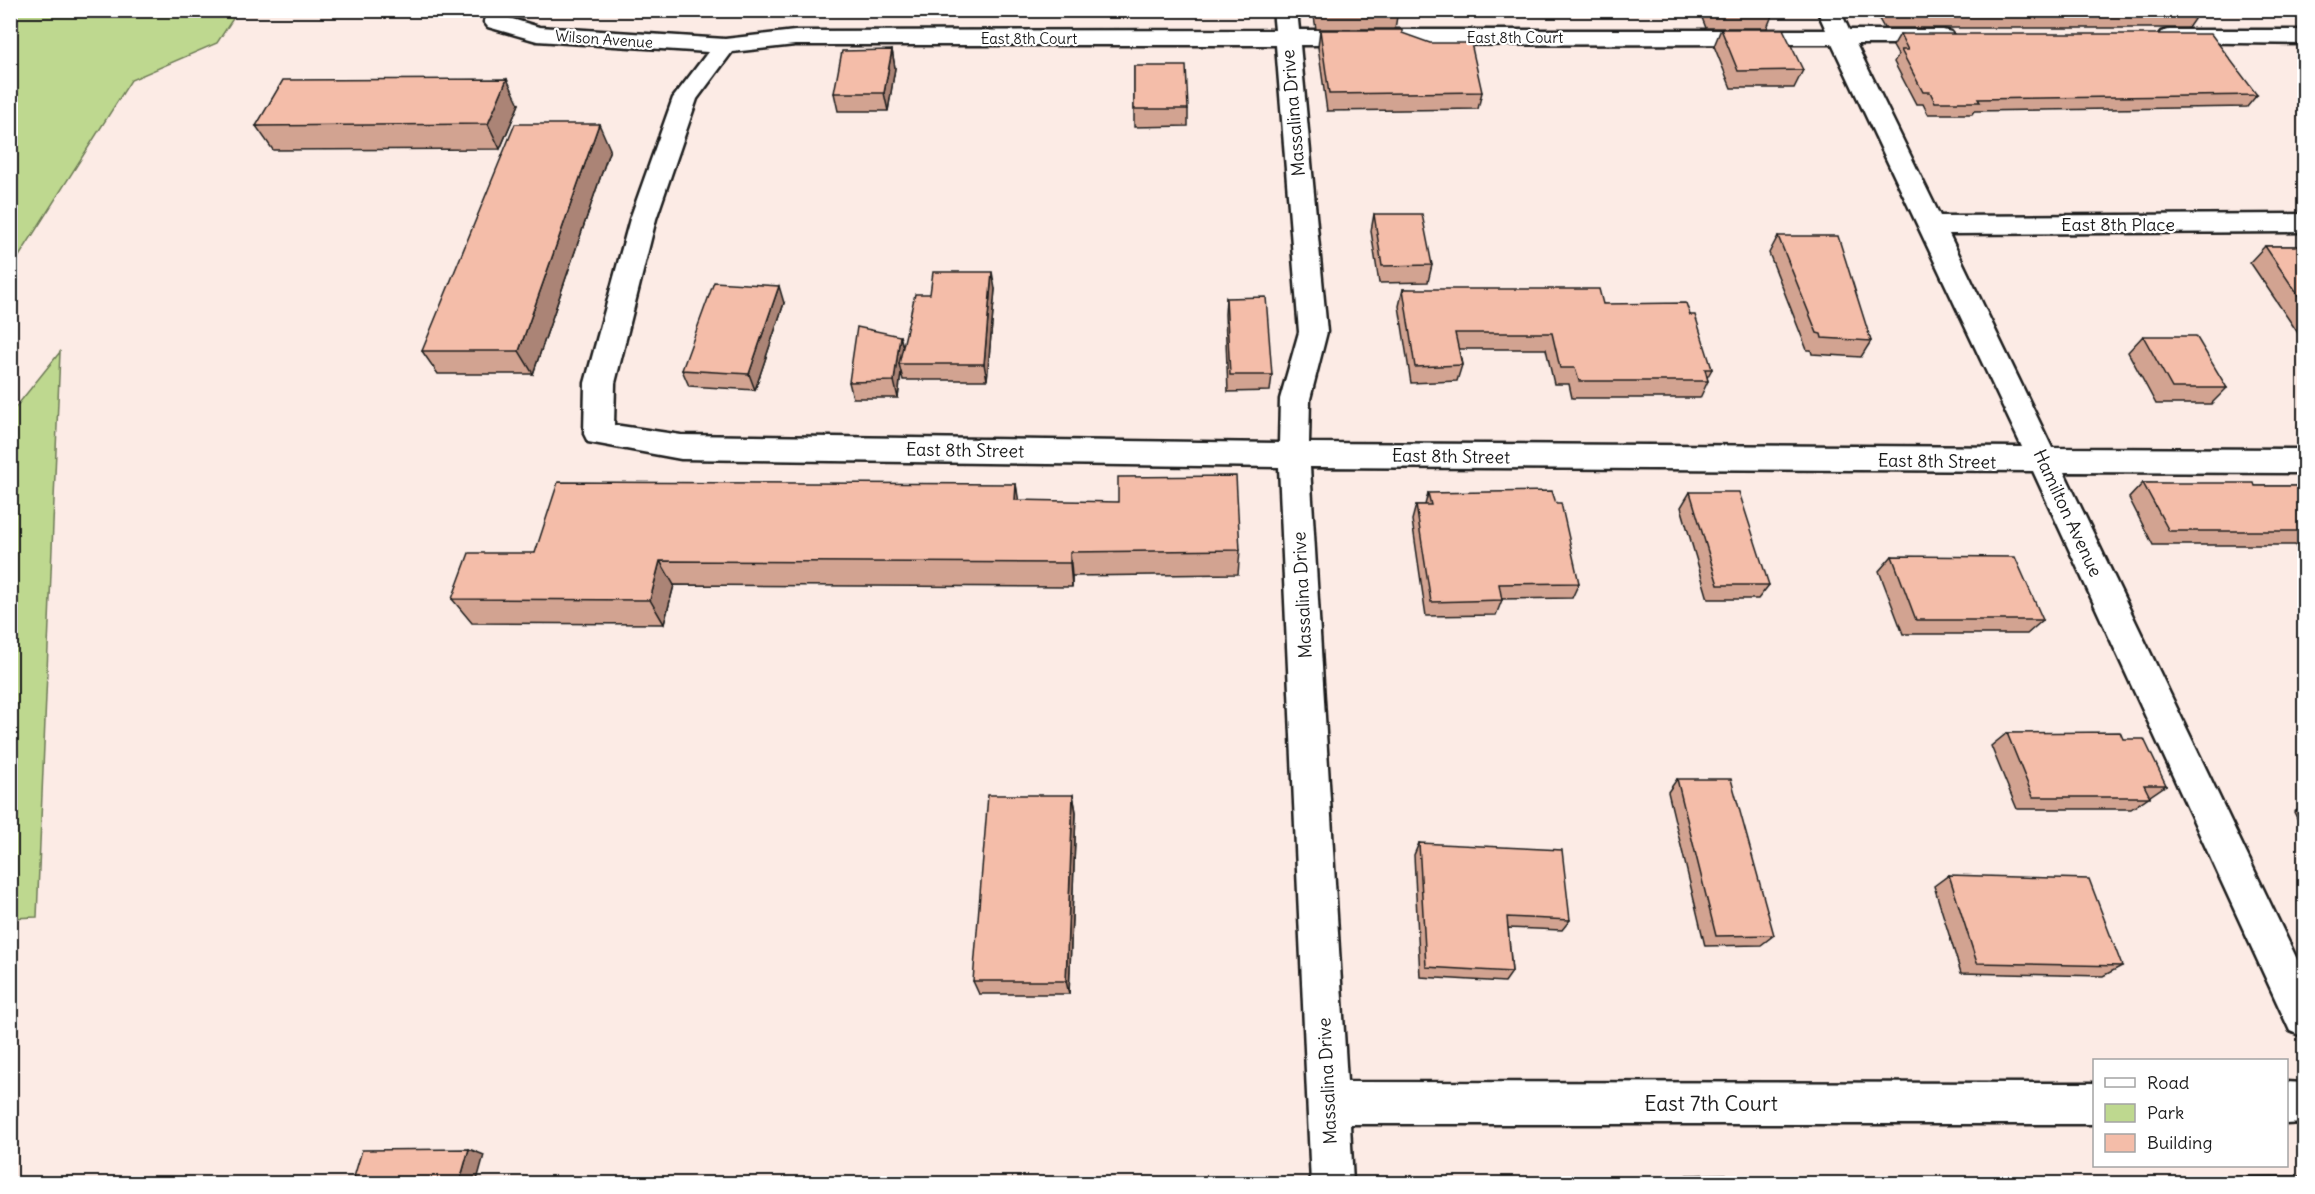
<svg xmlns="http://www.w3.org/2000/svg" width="2315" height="1194" font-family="Delius,sans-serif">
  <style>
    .green { fill: #bed88f; stroke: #6d7a56; stroke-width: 1.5 }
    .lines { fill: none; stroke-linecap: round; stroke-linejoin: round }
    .minor-casing { stroke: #1c1c1c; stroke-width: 5 }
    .minor { fill: #fff; fill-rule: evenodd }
    .wall { fill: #d2a391; stroke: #1c1c1c; stroke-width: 1.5 }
    .shaded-wall { fill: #ab8476; stroke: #1c1c1c; stroke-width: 1.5 }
    .building { fill: #f4bda9; stroke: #1c1c1c; stroke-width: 1.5 }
    .labels { text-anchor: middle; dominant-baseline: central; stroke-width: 4.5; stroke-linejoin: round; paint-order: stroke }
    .far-street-label { font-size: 15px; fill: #1c1c1c; stroke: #fff }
    .street-label { font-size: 18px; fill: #1c1c1c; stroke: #fff }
    .near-street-label { font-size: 21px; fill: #1c1c1c; stroke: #fff }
  </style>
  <rect width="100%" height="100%" fill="#fcebe5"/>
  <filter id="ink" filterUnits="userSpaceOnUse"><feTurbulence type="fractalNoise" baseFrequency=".0167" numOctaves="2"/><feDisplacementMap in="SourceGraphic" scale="12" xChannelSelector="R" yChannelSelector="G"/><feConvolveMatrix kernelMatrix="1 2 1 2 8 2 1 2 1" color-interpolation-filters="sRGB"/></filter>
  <g filter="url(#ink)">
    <path class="green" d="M11 10 238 11 217 43 131 80 11 269Z
      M60 352 37 917 11 918V413Z"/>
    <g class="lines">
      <g class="minor-casing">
        <path id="minor" d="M487 10H511L509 18 539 27 725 39 795 31 1275 30 1273 10H1297L1299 30H1826L1817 10H1840L1849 30H1943L1951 32 1955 37 1951 42 1943 44H1856L1940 216 2304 214V232L1949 234 2052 448 2304 449V473L2064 472 2304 974V1037L2290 1031 2033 471 1310 467 1347 1082 2094 1083V1124H1350L1353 1184H1311L1279 467 681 459 588 442 584 434 585 383 630 219 673 98 708 52 537 41 488 27 484 22ZM1832 44 2022 447 1309 443 1310 399 1327 332 1300 45ZM795 45H1276L1299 332 1280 399 1279 443 681 435 614 425 615 383 656 219 697 99 732 52Z
          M2169 30H2304V44L2161 42 2157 37 2161 32Z
          M2286 1082 2304 1083V1123L2286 1124Z"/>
      </g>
      <use href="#minor" class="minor"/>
    </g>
    <path class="wall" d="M1313 10H1398L1395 29H1316Z
      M1699 10H1772L1773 13 1767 28H1706Z
      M1874 10H2198L2199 12 2188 28H1884Z
      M1721 29 1803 70 1794 88H1731L1714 46Z
      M1320 30 1402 33 1482 92 1478 109 1327 111 1318 47Z
      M1900 34 2257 95 2247 107 1974 111 1972 114H1928L1923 104H1916L1894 62 1898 55 1893 46Z
      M892 50 895 68 888 111H838L834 93Z
      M1134 66 1188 109V126L1134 127Z
      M519 104 500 149 273 150 256 126Z
      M610 149 533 374H438L422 351Z
      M1374 214 1432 265 1428 282 1379 283 1371 231Z
      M1778 236 1871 341 1861 357 1812 354 1811 350H1807L1769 253Z
      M2265 246H2304V342L2250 262Z
      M995 289 987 380H903L901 372 898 398H853L849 382 900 336 903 347 930 294Z
      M1403 289 1603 304 1690 315 1712 369 1707 378 1708 381 1700 398H1572L1569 384H1554L1546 349H1459L1462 365 1457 381 1411 383 1399 306Z
      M1226 298 1272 375 1270 391 1228 392 1225 314Z
      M784 303 755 390 689 386 682 370Z
      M2143 336 2227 388 2211 404H2156L2128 352Z
      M2143 483 2255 486H2304V562L2295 545H2153L2129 498Z
      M1016 484 1018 501 1240 550 1238 574 1072 576V587L674 585 664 624 472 623 452 599 535 553Z
      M1690 492 1769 585 1758 599H1708L1681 507Z
      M1428 493 1579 583 1572 598 1501 599 1502 600 1496 615 1426 616 1412 520 1416 505H1425Z
      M1892 556 2043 620 2027 634H1903L1879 571Z
      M2007 733 2123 739 2166 785 2131 809H2017L1991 746Z
      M1677 779 1774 935 1761 945 1705 946 1668 792Z
      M1073 795 1076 812 1069 994H979L973 981Z
      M2304 806V832L2294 812Z
      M1419 843 1570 920 1562 930 1508 928 1512 972 1505 982 1420 977 1414 855Z
      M1949 875 2122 966 2103 976 1961 973 1934 886Z
      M1687 1175 1729 1184H1676L1675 1180Z
      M2195 1177 2303 1184 2172 1183Z"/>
    <path class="shaded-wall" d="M892 50 895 68 888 111 884 93Z
      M507 79 519 104 500 149 488 124Z
      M599 124 610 149 533 374 519 351Z
      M992 272 995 289 987 380 984 364Z
      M779 286 784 303 755 390 749 374Z
      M900 336 904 352 899 364 901 372 898 398 894 381Z
      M1016 484 1020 509 1015 500Z
      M1070 552 1072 576V587L1070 563Z
      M660 561 674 585 664 624 650 600Z
      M1073 795 1076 812 1069 994 1066 981Z
      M469 1149 484 1155 476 1184H459Z"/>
    <path class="building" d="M1317 10H1398V11H1318Z
      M1711 10H1772L1773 13H1712Z
      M1890 10H2198L2199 12H1891Z
      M1721 29H1783L1803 70 1738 71Z
      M1320 30H1402V33L1430 43H1471L1482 92 1329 94Z
      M1900 34H2211L2257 95 1978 99 1980 102H1935L1930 92H1923L1901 50H1908Z
      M892 50 884 93H834L842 51Z
      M1134 66H1186L1188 109H1134Z
      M507 79 488 124 256 126 283 80Z
      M515 124H599L519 351H422Z
      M1374 214H1422L1432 265 1382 266Z
      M1778 236H1838L1871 341 1822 338 1821 334 1817 333Z
      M2265 246H2304V304Z
      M933 272H992L984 364H899L915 294H930Z
      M714 282 779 286 749 374 682 370Z
      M1403 289H1599L1603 304 1686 303 1690 315H1695L1712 369H1705L1708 381H1579L1575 368H1560L1552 333H1455L1462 365 1415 367Z
      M1266 297 1272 375H1230L1226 298Z
      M857 327 900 336 894 381 849 382Z
      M2143 336H2196L2227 388H2172Z
      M1236 476 1240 550 1070 552V563L660 561 650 600 452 599 469 553H535L558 482 1016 484 1015 500 1118 502V477Z
      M2143 483H2254L2255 486H2304V531H2169Z
      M1552 491 1556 503H1561L1579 583 1499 584 1502 600 1431 602 1416 505H1431L1428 493Z
      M1690 492H1739L1769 585H1718Z
      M1892 556 2015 557 2043 620H1916Z
      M2120 732 2123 739H2144L2166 785H2144L2150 797H2033L2007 733Z
      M1677 779H1731L1774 935 1716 936Z
      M988 795H1073L1066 981H973Z
      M1419 843 1562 850 1570 920 1507 917 1512 972 1426 967Z
      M1949 875 2089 879 2122 966 1977 963Z
      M469 1149 459 1184H352L362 1150Z
      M1726 1174 1729 1184H1689L1687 1175Z
      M2300 1176 2303 1184H2197L2195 1177Z"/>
  </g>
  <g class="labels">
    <g class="far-street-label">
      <text x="1515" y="37">East 8th Court</text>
      <text x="1029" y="38">East 8th Court</text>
      <text transform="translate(604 39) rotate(4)">Wilson Avenue</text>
    </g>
    <g class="street-label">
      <text transform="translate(1293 113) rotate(-95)">Massalina Drive</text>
      <text x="2118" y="224">East 8th Place</text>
      <text transform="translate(965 450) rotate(1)">East 8th Street</text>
      <text transform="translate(1451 456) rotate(1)">East 8th Street</text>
      <text transform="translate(1937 461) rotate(1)">East 8th Street</text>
      <text transform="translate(2068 513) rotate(65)">Hamilton Avenue</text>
      <text transform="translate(1302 595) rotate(-93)">Massalina Drive</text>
      <text transform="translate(1327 1081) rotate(-93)">Massalina Drive</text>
    </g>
    <g class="near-street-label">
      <text x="1711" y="1103">East 7th Court</text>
    </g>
  </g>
  <rect width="2315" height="1194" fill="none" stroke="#fff" stroke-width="36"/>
  <rect x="18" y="18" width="2279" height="1158" fill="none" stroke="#1c1c1c" stroke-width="2" filter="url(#ink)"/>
  <rect x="2093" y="1059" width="195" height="108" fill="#ffffff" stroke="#a4a4a4" stroke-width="1.5"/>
  <rect x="2105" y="1078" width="30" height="9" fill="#ffffff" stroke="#a4a4a4" stroke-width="1.5"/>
  <text x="2147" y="1089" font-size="18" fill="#1c1c1c">Road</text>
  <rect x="2105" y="1104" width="30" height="18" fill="#bed88f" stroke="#a4a4a4" stroke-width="1.5"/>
  <text x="2147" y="1119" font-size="18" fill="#1c1c1c">Park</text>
  <rect x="2105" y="1134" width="30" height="18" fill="#f4bda9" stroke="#a4a4a4" stroke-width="1.5"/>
  <text x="2147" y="1149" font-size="18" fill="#1c1c1c">Building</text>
</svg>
